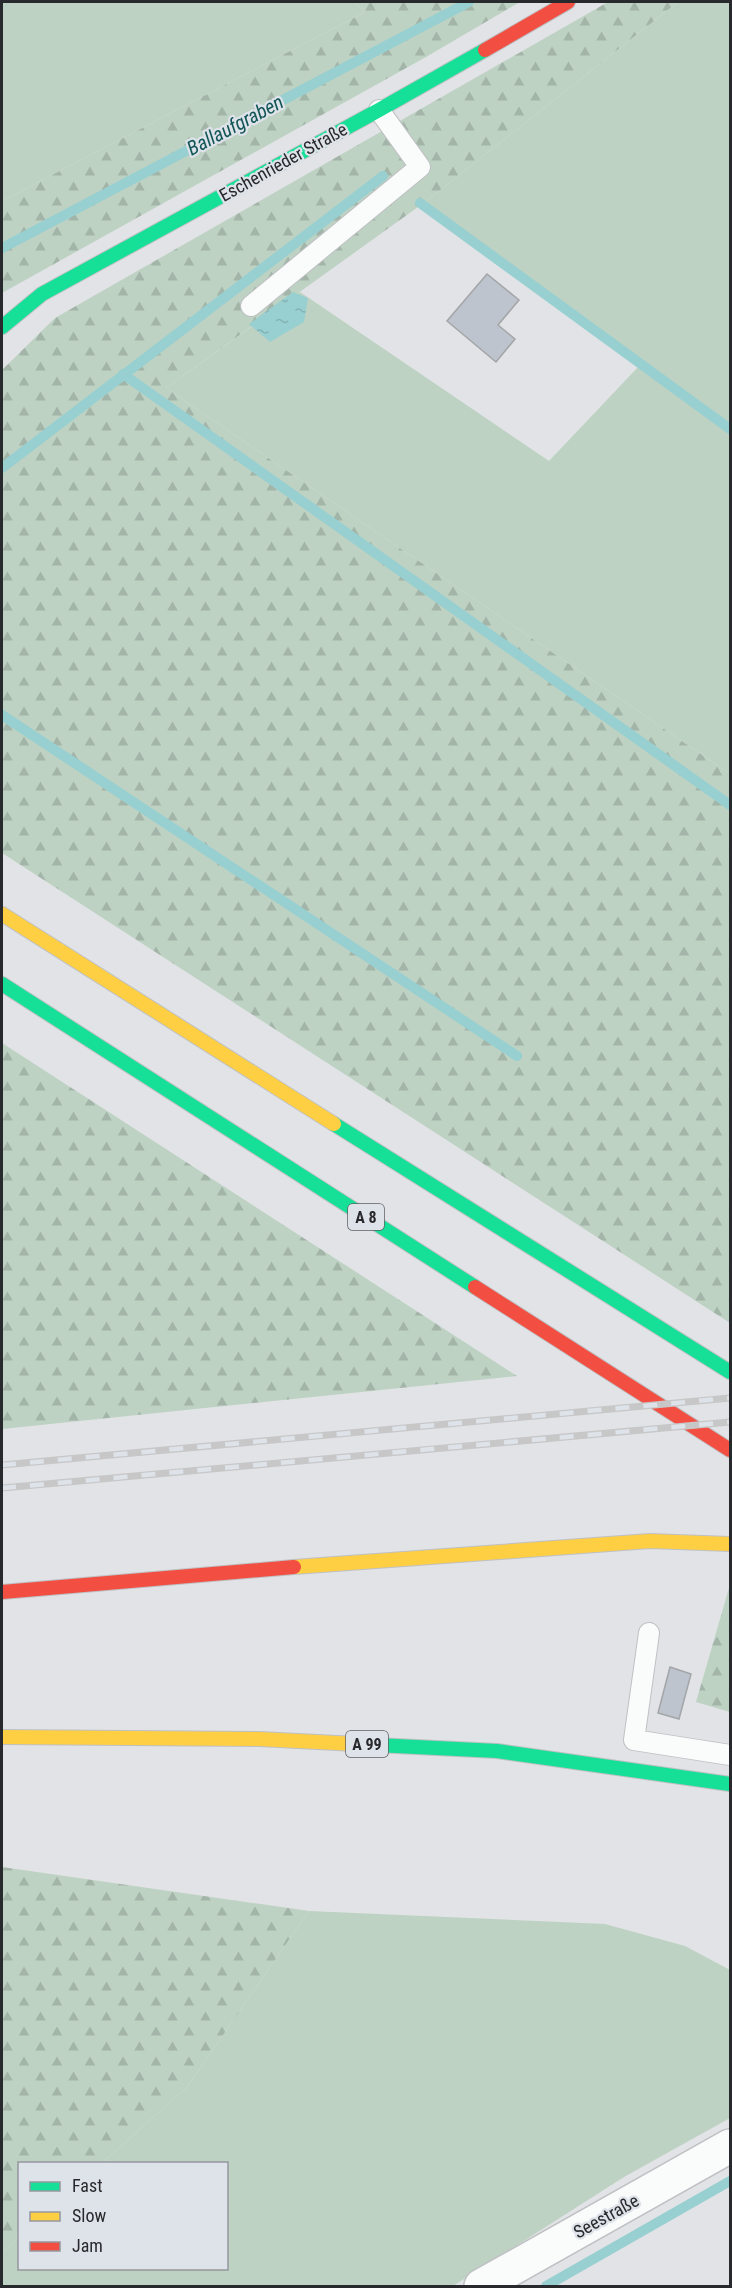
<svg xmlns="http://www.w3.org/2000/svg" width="732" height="2288" font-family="'Roboto Condensed',sans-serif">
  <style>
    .grass { fill: #bed2c3 }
    .forest { fill: url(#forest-firs) }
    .water { fill: url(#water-ripples) }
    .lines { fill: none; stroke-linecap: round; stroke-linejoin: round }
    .stream { stroke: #98cfd0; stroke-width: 10 }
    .building { fill: #bdc4ce; stroke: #a3a5a7; stroke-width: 1.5 }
    .lane-casing { stroke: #bfc0c3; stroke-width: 22 }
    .street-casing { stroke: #bfc0c3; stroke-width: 36 }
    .fast-casing { stroke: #bfc0c3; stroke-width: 16 }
    .slow-casing { stroke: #bfc0c3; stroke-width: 16 }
    .jam-casing { stroke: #bfc0c3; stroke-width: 16 }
    .lane { stroke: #fafbfb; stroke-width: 20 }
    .street { stroke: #fafbfb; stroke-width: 33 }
    .fast { stroke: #16e098; stroke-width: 14 }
    .slow { stroke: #ffcf43; stroke-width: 14 }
    .jam { stroke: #f24e42; stroke-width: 14 }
    .rail-casing { stroke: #c7c7c8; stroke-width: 7 }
    .rail { stroke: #dee2e9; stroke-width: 4.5; stroke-dasharray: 14; stroke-linecap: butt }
    .labels { text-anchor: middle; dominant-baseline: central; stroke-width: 4.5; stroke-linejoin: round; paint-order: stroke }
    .shield { fill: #dee2e9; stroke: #5f6065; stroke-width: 1.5 }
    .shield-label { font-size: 16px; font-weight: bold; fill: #28292c }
    .street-label { font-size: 18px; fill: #28292c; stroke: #dee2e9 }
    .water-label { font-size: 20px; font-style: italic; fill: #115656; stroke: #dee2e9 }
  </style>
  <defs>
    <pattern id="forest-firs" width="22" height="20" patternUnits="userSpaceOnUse" patternTransform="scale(1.5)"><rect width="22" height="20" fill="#bed2c3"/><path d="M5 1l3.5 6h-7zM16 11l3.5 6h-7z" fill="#a3b4a8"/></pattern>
    <pattern id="water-ripples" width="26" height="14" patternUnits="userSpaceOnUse" patternTransform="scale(1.5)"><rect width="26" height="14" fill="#98cfd0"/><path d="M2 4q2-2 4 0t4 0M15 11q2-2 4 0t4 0" fill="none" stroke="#83b2b3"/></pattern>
  </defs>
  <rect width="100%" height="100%" fill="#e1e3e6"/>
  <path class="grass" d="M2 2H354L365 12 2 201Z
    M678 2H730V774L166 388 300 292 549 461 639 366 425 202Z
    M309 1911 605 1924 685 1946 730 1970V2118L624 2177 453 2286H2V2253L19 2237 20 2268H226V2164L102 2163 187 2087Z"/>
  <path class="forest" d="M354 2H520L426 57 2 293V201L365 12Z
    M608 2H678L425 202 166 388 730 774V1323L2 853V370L55 318Z
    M2 1043 517 1376 2 1429Z
    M729 1588H730V1712L696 1702Z
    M2 1867 309 1911 187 2087 102 2163 20 2164 19 2237 2 2253Z"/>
  <path class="water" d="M293 292 308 298 304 322 270 342 249 324Z"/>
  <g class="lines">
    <path class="stream" d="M420 203 730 429
      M2 248 469 2
      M123 374 730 805
      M2 468 383 176
      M2 715 517 1056
      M546 2286 730 2181"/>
  </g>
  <path class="building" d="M487 274 519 300 498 325 515 339 496 362 447 321Z
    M670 1667 691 1674 679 1719 658 1713Z"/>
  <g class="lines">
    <g class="lane-casing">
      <path id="lane" d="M251 306 420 167 379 110
        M649 1633 634 1740 730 1755"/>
    </g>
    <g class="street-casing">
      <path id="street" d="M481 2286 730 2146"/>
    </g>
    <g class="fast-casing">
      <path id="fast" d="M2 327 42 294 379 110 485 50
        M2 984 475 1287
        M334 1124 730 1372
        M376 1745 497 1751 730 1784"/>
    </g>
    <g class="slow-casing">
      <path id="slow" d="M2 914 334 1124
        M294 1567 650 1541 730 1544
        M2 1737 259 1739 376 1745"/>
    </g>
    <g class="jam-casing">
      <path id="jam" d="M485 50 568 2
        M475 1287 730 1450
        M2 1592 294 1567"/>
    </g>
    <use href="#lane" class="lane"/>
    <use href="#street" class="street"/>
    <use href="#fast" class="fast"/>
    <use href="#slow" class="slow"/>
    <use href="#jam" class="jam"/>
    <g class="rail-casing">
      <path id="rail" d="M2 1465 730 1398
        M2 1488 730 1422"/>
    </g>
    <use href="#rail" class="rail"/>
  </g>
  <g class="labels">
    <g class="shield">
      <rect x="348" y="1204" width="36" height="26" rx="4.5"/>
      <rect x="346" y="1731" width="42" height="26" rx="4.5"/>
    </g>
    <g class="shield-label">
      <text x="366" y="1217">A 8</text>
      <text x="367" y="1744">A 99</text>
    </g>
    <g class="street-label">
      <text transform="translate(283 162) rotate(-29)">Eschenrieder Straße</text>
      <text transform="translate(606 2216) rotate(-29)">Seestraße</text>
    </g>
    <g class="water-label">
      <text transform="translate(235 125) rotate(-28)">Ballaufgraben</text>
    </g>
  </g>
  <rect width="732" height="2288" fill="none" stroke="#28292c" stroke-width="6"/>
  <rect x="18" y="2162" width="210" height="108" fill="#dee2e9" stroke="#95989d" stroke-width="1.5"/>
  <rect x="30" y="2182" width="30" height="9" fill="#16e098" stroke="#95989d" stroke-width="1.5"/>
  <text x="72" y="2192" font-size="18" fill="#28292c">Fast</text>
  <rect x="30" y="2212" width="30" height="9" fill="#ffcf43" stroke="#95989d" stroke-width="1.5"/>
  <text x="72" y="2222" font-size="18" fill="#28292c">Slow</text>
  <rect x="30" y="2242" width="30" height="9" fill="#f24e42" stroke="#95989d" stroke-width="1.5"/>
  <text x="72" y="2252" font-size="18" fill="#28292c">Jam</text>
</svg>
